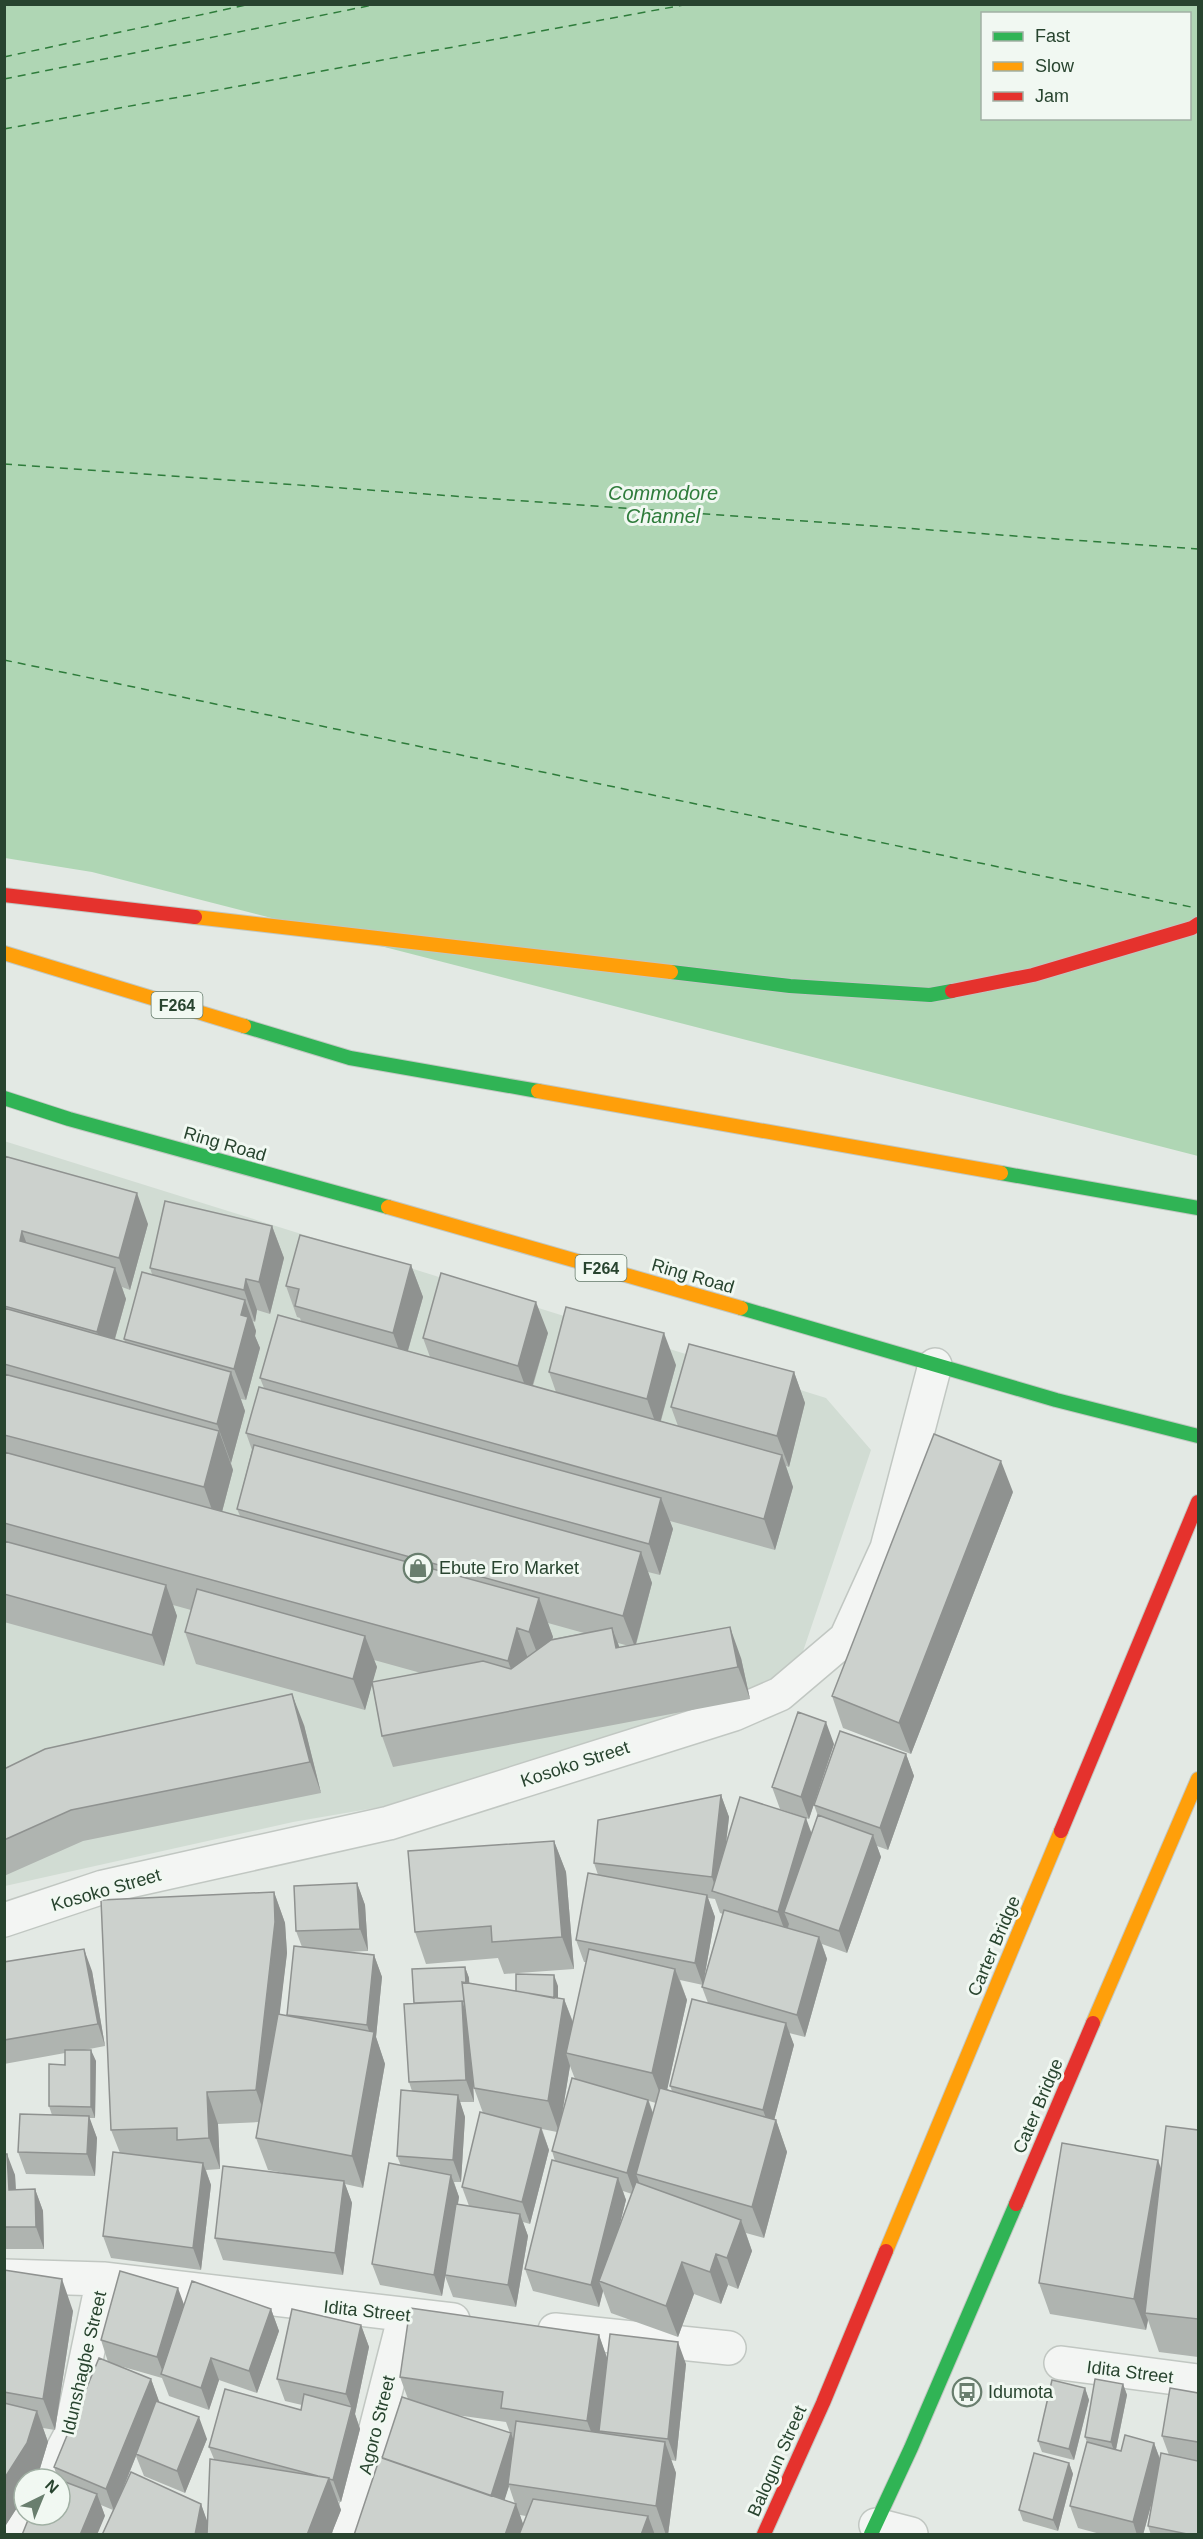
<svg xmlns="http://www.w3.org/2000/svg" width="1203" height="2539" font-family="Arial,sans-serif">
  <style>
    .built { fill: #d1dcd3 }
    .water { fill: #afd6b4; fill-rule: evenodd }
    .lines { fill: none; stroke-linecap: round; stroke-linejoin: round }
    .ferry { stroke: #2e7c3b; stroke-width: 1.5; stroke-dasharray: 8 6; stroke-linecap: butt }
    .street-casing { stroke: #c1c7c2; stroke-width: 36 }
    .fast-casing { stroke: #c1c7c2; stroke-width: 16 }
    .slow-casing { stroke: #c1c7c2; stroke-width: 16 }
    .jam-casing { stroke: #c1c7c2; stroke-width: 16 }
    .street { stroke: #f3f5f3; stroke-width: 33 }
    .fast { stroke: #30b455; stroke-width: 14 }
    .slow { stroke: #ff9f0a; stroke-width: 14 }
    .jam { stroke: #e5322d; stroke-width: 14 }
    .wall { fill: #afb4b0; fill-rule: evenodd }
    .shaded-wall { fill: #8f9290 }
    .building { fill: #ccd1cd; stroke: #8f9290; stroke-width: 1.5 }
    .labels { text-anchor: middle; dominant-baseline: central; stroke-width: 6; stroke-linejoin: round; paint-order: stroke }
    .shield { fill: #f1f8f2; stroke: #647a6a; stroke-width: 1.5 }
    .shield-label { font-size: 16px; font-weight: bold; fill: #28442f }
    .street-label { font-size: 18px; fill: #28442f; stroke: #f1f8f2 }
    .poi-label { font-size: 18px; fill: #28442f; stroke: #f1f8f2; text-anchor: start }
    .water-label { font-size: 20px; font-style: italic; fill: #2e7c3b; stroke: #f1f8f2 }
  </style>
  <rect width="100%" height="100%" fill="#e3e9e4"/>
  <path class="built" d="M4 1141 826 1398 871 1450 791 1687 613 1767 293 1822 5 1886Z"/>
  <path class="water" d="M4 5H1198V1156L92 872 5 858ZM982 14H1190V118H982Z"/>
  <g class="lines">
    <path class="ferry" d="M4 57 251 4
      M4 79 378 4
      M4 129 689 4
      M4 464 1198 549
      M4 660 1196 908"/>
    <g class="street-casing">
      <path id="street" d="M4 1920 103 1887 389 1823 734 1714 780 1694 846 1638 887 1548 935 1365
        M4 2276 103 2279 453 2320
        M555 2330 729 2348
        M1061 2363 1198 2381
        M47 2479 70 2436 103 2279
        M876 2525 911 2534
        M18 2534 28 2515
        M349 2534 405 2315"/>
    </g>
    <g class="fast-casing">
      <path id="fast" d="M671 972 790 986 930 995 952 991
        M244 1026 350 1058 538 1091
        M4 1098 69 1119 388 1207
        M1001 1173 1198 1208
        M741 1308 1056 1400 1198 1436
        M871 2534 911 2448 1016 2204"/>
    </g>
    <g class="slow-casing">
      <path id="slow" d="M195 917 671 972
        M4 953 244 1026
        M538 1091 1001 1173
        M388 1207 741 1308
        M1093 2023 1198 1779
        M886 2251 1061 1831"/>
    </g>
    <g class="jam-casing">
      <path id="jam" d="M4 895 195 917
        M952 991 1033 975 1192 928 1198 924
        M1061 1831 1198 1502
        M1016 2204 1093 2023
        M764 2534 823 2403 886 2251"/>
    </g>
    <use href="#street" class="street"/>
    <use href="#fast" class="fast"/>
    <use href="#slow" class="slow"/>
    <use href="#jam" class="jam"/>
  </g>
  <path class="wall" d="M4 1156 148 1224 130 1290 122 1287 126 1299 115 1339 125 1342 124 1339 152 1274 150 1268 272 1226 284 1258 270 1314 257 1310 255 1322 253 1321 256 1331 255 1336 260 1348 246 1400 241 1399 245 1411 231 1463 233 1470 222 1512 240 1516 237 1509 252 1450 246 1433 264 1388 260 1378 301 1321 300 1318 297 1317 286 1286 411 1265 423 1297 408 1351 430 1357 423 1338 548 1333 533 1386 556 1392 549 1372 676 1365 661 1421 678 1426 671 1407 794 1372 805 1403 789 1467 786 1466 793 1487 775 1550 670 1521 673 1529 660 1575 648 1572 652 1583 636 1645 741 1658 750 1699 393 1767 382 1736 372 1684 365 1710 196 1664 185 1632 191 1610 173 1605 177 1616 164 1666 4 1622ZM548 1623 584 1633 552 1639 553 1637ZM618 1643 629 1646 619 1648ZM374 1660 421 1673 372 1682 377 1667Z
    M1013 1492 911 1754 843 1728 832 1696Z
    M304 1725 321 1793 83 1841 4 1876V1769Z
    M834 1744 809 1819 780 1809 772 1787Z
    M906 1754 914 1776 888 1850 877 1846 881 1857 847 1953 822 1944 827 1959 805 2037 789 2033 794 2045 774 2120H776L787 2152 764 2238 746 2233 752 2251 738 2289 728 2285 721 2304 694 2294 678 2337 611 2313 603 2291 599 2307 533 2291 525 2269 555 2161 552 2151 557 2132 542 2129 549 2150 530 2224 523 2222 528 2236 516 2307 453 2297 445 2276 442 2296 380 2285 372 2264 401 2166 397 2156 412 2091 409 2082 414 2003 465 1967 469 1978V1983L516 1991 558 1986V1998L564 1999 573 2022 586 1962H584L576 1940 598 1875 594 1863 721 1795 729 1817 726 1845 812 1833 818 1816 814 1805ZM708 1898 715 1899 720 1913 723 1914 704 1979 715 1917ZM680 1980 703 1985 702 1987 708 2003 670 2086 672 2091 667 2089 687 2000ZM570 2066 575 2079 562 2114ZM472 2071 474 2088 483 2113 462 2187 469 2206 458 2204 459 2197 454 2182H461L465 2117 460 2102H474ZM649 2101 656 2103 653 2113ZM623 2191 632 2194 617 2233 626 2200Z
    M554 1841 566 1872 574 1969 504 1974 498 1958 426 1964 415 1932Z
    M357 1883 365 1905 368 1951 344 1952 374 1955 382 1977 376 2037 385 2064 363 2188 345 2184 352 2203 343 2275 223 2260 215 2238 300 2176 268 2170 256 2138 259 2122 218 2124 220 2169 206 2170 211 2185 201 2270 111 2258 103 2236 120 2153 111 2130 274 1892 285 1923 287 1953 279 2015 287 2016 302 1947 296 1931Z
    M4 1962 92 1971 105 2046 84 2050 96 2061 95 2118H89L97 2138 95 2176 26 2174 18 2152 52 2115 49 2106 65 2065V2053L4 2064Z
    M1198 2130V2357L1159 2352 1148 2320 1146 2330 1050 2314 1039 2283 1161 2169Z
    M4 2154 15 2175 16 2190 35 2189 43 2211 44 2249H4Z
    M4 2270 73 2311 55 2430 43 2428 48 2442 38 2475 4 2528Z
    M184 2305 271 2309 279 2331 257 2393 219 2380 209 2410 169 2396 162 2378 113 2364 151 2379 159 2402 207 2439 185 2493 144 2476 136 2456 122 2491 201 2504 207 2522 214 2459 209 2447 301 2410 302 2405 285 2401 277 2379 361 2325 369 2347 355 2414 360 2429 341 2502 338 2501 341 2510 331 2535H102L113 2510 101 2505 105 2516 60 2515V2479H45H58L54 2467 108 2362 101 2340Z
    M599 2335 607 2359 686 2364 676 2461 671 2460 676 2473 668 2535H354L382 2458 408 2399 400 2377ZM456 2415 506 2422 510 2433ZM509 2486 515 2504 504 2500ZM520 2515 526 2516 523 2525Z
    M1123 2384 1127 2395 1116 2450 1121 2451 1154 2443 1160 2459 1169 2455 1162 2436 1198 2393V2535H1151L1148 2526 1152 2501 1143 2535H1104L1078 2528 1070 2506 1087 2442 1085 2437Z
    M1085 2388 1089 2400 1074 2460 1042 2452 1038 2441Z
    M1069 2463 1073 2474 1058 2531 1023 2521 1019 2510Z"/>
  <path class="shaded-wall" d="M137 1193 148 1224 130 1290 119 1258Z
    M272 1226 284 1258 270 1314 259 1282Z
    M22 1231 34 1263 20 1241Z
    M411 1265 423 1297 404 1364 393 1333Z
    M115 1268 126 1299 108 1363 97 1332Z
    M246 1279 257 1310 255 1322 244 1290Z
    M245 1300 256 1331 255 1336 260 1348 246 1400 234 1369 241 1315Z
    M536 1302 548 1333 529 1397 518 1366Z
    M664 1333 676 1365 658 1430 647 1399Z
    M231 1372 245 1411 231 1463 217 1424Z
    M794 1372 805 1403 789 1467 777 1436Z
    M219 1431 233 1470 218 1527 204 1487Z
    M782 1455 793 1487 775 1550 764 1519Z
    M1001 1461 1013 1492 911 1754 899 1723Z
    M661 1498 673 1529 660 1575 649 1544Z
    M641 1552 652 1583 635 1647 623 1616Z
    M166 1585 177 1616 164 1666 152 1635Z
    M539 1598 553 1637 544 1671 529 1632Z
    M730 1627 741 1658 750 1699 738 1667Z
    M517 1628 531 1667 522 1700 508 1661Z
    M612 1628 624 1659 616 1648Z
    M365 1636 377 1667 365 1710 353 1679Z
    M292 1694 304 1725 321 1793 310 1762Z
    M826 1722 834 1744 809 1819 801 1797Z
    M906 1754 914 1776 888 1850 880 1828Z
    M721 1795 729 1817 720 1894 717 1893 712 1877Z
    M806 1818 814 1840 784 1912 789 1924 786 1934 778 1912Z
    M873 1835 881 1857 847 1953 839 1931Z
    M554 1841 566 1872 574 1969 562 1937Z
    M357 1883 365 1905 368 1951 360 1929Z
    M274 1892 285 1923 287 1953 267 2121 256 2090Z
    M707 1895 715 1917 703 1985 695 1963Z
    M819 1937 827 1959 805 2037 797 2015Z
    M84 1949 92 1971 105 2046 98 2024Z
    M374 1955 382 1977 376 2037 385 2064 363 2188 352 2156 372 2040 367 2025Z
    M465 1967 469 1978 471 2012 467 2001Z
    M675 1969 687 2000 664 2104 652 2073Z
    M554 1975 558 1986V2014L554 2003Z
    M564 1999 576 2031 566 2053 570 2066 559 2132 548 2101Z
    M462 2001 470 2023 474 2102 466 2080Z
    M786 2023 794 2045 771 2132 763 2110Z
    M91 2050 96 2061 95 2118 91 2107Z
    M207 2092 218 2124 220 2169 209 2138Z
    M458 2095 465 2117 461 2182 453 2160Z
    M648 2100 656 2122 636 2174 639 2182 635 2195 627 2173Z
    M89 2116 97 2138 95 2176 87 2154Z
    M776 2120 787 2152 764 2238 752 2207Z
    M541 2128 549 2150 530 2224 522 2202Z
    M7 2154 15 2175 17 2212 9 2190Z
    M1158 2160 1169 2191 1145 2313 1148 2320 1146 2330 1134 2299Z
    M203 2163 211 2185 201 2270 193 2248Z
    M451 2175 459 2197 442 2296 434 2275Z
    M618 2178 626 2200 605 2283 599 2281 603 2291 599 2307 591 2285Z
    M344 2181 352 2203 343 2275 335 2253Z
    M35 2189 43 2211 44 2249 36 2227Z
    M520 2214 528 2236 516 2307 508 2285Z
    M741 2220 752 2251 738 2289 727 2258Z
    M716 2254 728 2285 721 2304 710 2272Z
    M682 2262 694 2294 678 2337 666 2306Z
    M62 2279 73 2311 55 2430 43 2399Z
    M178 2288 186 2310 164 2375 157 2357Z
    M271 2309 279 2331 257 2393 249 2371Z
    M361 2325 369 2347 355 2414 360 2429 341 2502 333 2480 352 2409 346 2394Z
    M599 2335 610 2366 599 2431 601 2436 599 2452 587 2421Z
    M678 2342 686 2364 676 2461 668 2439Z
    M211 2358 219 2380 209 2410 201 2388Z
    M151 2379 159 2401 137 2455 136 2454V2456L114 2511 106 2489Z
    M1123 2384 1127 2395 1115 2454 1111 2442Z
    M1085 2388 1089 2400 1074 2460 1069 2449Z
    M37 2411 48 2442 38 2475 36 2479H24V2497L4 2528V2479Z
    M199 2417 207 2439 185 2493 177 2471Z
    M511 2433 519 2455 508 2484 509 2486 499 2518 491 2496Z
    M665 2442 676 2473 668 2535H666L656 2506Z
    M1154 2443 1162 2465 1143 2535H1137L1133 2522Z
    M1069 2463 1073 2474 1058 2531 1053 2520Z
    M329 2478 341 2510 331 2535H307Z
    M97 2494 105 2516 97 2535H80Z
    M201 2504 209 2526 207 2535H195Z
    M516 2504 527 2535H505Z
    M648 2516 655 2535H641Z"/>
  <path class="building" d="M4 1156 137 1193 119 1258 22 1231 20 1241 115 1268 97 1332 4 1306Z
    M165 1201 272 1226 259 1282 246 1279 244 1290 150 1268Z
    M300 1235 411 1265 393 1333 295 1306 299 1289 286 1286Z
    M142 1272 245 1300 241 1315 248 1317 234 1369 124 1339Z
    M441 1273 536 1302 518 1366 423 1338Z
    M566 1307 664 1333 647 1399 549 1372Z
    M4 1308 231 1372 217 1424 4 1364Z
    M278 1315 782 1455 764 1519 260 1378Z
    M689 1344 794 1372 777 1436 671 1407Z
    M4 1374 219 1431 204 1487 4 1435Z
    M259 1387 661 1498 649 1544 246 1433Z
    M934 1434 1001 1461 899 1723 832 1696Z
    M254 1445 641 1552 623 1616 237 1509Z
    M4 1452 539 1598 529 1632 517 1628 508 1661 4 1523Z
    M4 1541 166 1585 152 1635 4 1594Z
    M197 1589 365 1636 353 1679 185 1632Z
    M730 1627 738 1667 382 1736 372 1682 483 1661 511 1669 551 1640 612 1628 616 1648Z
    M292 1694 310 1762 71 1810 4 1840V1769L45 1749Z
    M798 1712 826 1722 801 1797 772 1787Z
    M840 1731 906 1754 880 1828 814 1805Z
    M721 1795 712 1877 594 1863 598 1820Z
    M740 1797 806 1818 778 1912 712 1891Z
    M818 1815 873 1835 839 1931 784 1912Z
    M554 1841 562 1937 492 1942 491 1926 415 1932 408 1851Z
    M588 1873 707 1895 695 1963 576 1940Z
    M357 1883 360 1929 296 1931 294 1886Z
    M274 1892 275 1922 256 2090 207 2092 209 2138 177 2140V2128L111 2130 101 1900Z
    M724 1910 819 1937 797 2015 702 1987Z
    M294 1946 374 1955 367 2025 287 2015Z
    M84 1949 98 2024 4 2040V1962Z
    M589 1949 675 1969 652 2073 566 2053Z
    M465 1967 466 1983 462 1982 464 2001 414 2003 412 1969Z
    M516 1974 554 1975V1998L516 1991Z
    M462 1982 564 1999 548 2101 474 2088Z
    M692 1999 786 2023 763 2110 670 2086Z
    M462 2001 466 2080 409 2082 404 2004Z
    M278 2014 374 2032 352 2156 256 2138Z
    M65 2050H91V2107L49 2106V2064L65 2065Z
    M572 2078 648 2100 627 2173 552 2151Z
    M660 2088 776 2120 752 2207 636 2174Z
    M401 2090 458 2095 453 2160 397 2156Z
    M480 2112 541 2128 522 2202 462 2187Z
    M20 2114 89 2116 87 2154 18 2152Z
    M1166 2126 1198 2130V2319L1145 2313Z
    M1062 2143 1158 2160 1134 2299 1039 2283Z
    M113 2152 203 2163 193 2248 103 2236Z
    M4 2154H7L9 2190 35 2189 36 2227H4Z
    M552 2160 618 2178 591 2285 525 2269Z
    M389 2163 451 2175 434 2275 372 2264Z
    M223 2166 344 2181 335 2253 215 2238Z
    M636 2182 741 2220 727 2258 716 2254 710 2272 682 2262 666 2306 599 2281Z
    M456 2204 520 2214 508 2285 445 2275Z
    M4 2270 62 2279 43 2399 4 2392Z
    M120 2271 178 2288 157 2357 101 2340Z
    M192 2281 271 2309 249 2371 211 2358 201 2388 161 2374Z
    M410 2308 599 2335 587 2421 501 2408 503 2392 400 2377Z
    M292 2309 361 2325 346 2394 277 2379Z
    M610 2334 678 2342 668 2439 599 2431Z
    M99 2358 151 2379 106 2489 54 2467Z
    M1095 2379 1123 2384 1111 2442 1085 2437Z
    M1052 2380 1085 2388 1069 2449 1038 2441Z
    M1170 2388 1198 2393V2442L1162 2436Z
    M225 2389 301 2410 304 2394 352 2407 333 2480 329 2479V2478L318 2476 209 2447Z
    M402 2397 511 2433 491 2496 382 2458Z
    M156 2401 199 2417 177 2471 136 2454Z
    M4 2403 37 2411 27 2443 4 2479Z
    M516 2421 665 2442 656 2506 508 2484Z
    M1125 2435 1154 2443 1133 2522 1070 2506 1087 2442 1121 2451Z
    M1034 2453 1069 2463 1053 2520 1019 2510Z
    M1161 2453 1198 2461V2535H1192L1148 2526Z
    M380 2457 516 2504 505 2535H354Z
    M210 2459 329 2478 307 2535H207Z
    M131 2472 201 2504 195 2535H102Z
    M47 2474 59 2479H45Z
    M60 2480 97 2494 80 2535H22L30 2515H60Z
    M533 2499 648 2516 641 2535H519Z"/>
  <defs>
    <g id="shop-ring" transform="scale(1.5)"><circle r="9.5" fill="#f1f8f2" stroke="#697e6e" stroke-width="1.5"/><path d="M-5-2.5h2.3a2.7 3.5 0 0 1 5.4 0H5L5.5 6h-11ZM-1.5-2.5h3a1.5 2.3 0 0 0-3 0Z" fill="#697e6e"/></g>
    <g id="bus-ring" transform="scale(1.5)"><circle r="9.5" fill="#f1f8f2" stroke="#697e6e" stroke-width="1.5"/><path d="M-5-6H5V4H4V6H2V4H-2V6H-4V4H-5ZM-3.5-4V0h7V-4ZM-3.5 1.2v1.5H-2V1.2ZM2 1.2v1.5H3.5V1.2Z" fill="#697e6e"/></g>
  </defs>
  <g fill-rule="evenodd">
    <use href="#shop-ring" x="418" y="1568"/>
    <use href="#bus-ring" x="967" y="2392"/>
  </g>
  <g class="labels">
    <g class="shield">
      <rect x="151.5" y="992" width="51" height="26" rx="4.5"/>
      <rect x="575.5" y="1255" width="51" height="26" rx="4.5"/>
    </g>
    <g class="shield-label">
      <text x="177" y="1005">F264</text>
      <text x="601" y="1268">F264</text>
    </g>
    <g class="street-label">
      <text transform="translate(225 1144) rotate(16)">Ring Road</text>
      <text transform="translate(693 1276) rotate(16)">Ring Road</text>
      <text transform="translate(575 1764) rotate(-18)">Kosoko Street</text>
      <text transform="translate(106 1890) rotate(-16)">Kosoko Street</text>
      <text transform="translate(994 1946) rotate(-67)">Carter Bridge</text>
      <text transform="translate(1038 2106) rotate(-67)">Cater Bridge</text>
      <text transform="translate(367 2311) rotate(6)">Idita Street</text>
      <text transform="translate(84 2363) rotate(-77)">Idunshagbe Street</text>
      <text transform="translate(1130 2372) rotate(7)">Idita Street</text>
      <text transform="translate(377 2425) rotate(-76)">Agoro Street</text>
      <text transform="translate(777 2461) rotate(-66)">Balogun Street</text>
    </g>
    <g class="poi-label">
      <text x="439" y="1568">Ebute Ero Market</text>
      <text x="988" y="2392">Idumota</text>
    </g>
    <g class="water-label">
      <text x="663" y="493">Commodore<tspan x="663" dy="23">Channel</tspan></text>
    </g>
  </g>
  <rect width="1203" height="2539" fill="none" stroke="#28442f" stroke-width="12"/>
  <rect x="981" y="12" width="210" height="108" fill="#f1f8f2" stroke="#a1b0a4" stroke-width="1.5"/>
  <rect x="993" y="32" width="30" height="9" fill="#30b455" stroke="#a1b0a4" stroke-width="1.5"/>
  <text x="1035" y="42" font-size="18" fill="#28442f">Fast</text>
  <rect x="993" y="62" width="30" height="9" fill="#ff9f0a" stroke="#a1b0a4" stroke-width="1.5"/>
  <text x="1035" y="72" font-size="18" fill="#28442f">Slow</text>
  <rect x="993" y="92" width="30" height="9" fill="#e5322d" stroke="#a1b0a4" stroke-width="1.5"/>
  <text x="1035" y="102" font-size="18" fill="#28442f">Jam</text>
  <g transform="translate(42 2497) rotate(43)"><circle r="28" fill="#f1f8f2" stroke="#a1b0a4" stroke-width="1.5"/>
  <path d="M0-4.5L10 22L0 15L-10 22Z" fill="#697e6e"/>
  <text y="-9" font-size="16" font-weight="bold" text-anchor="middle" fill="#28442f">N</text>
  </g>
</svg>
